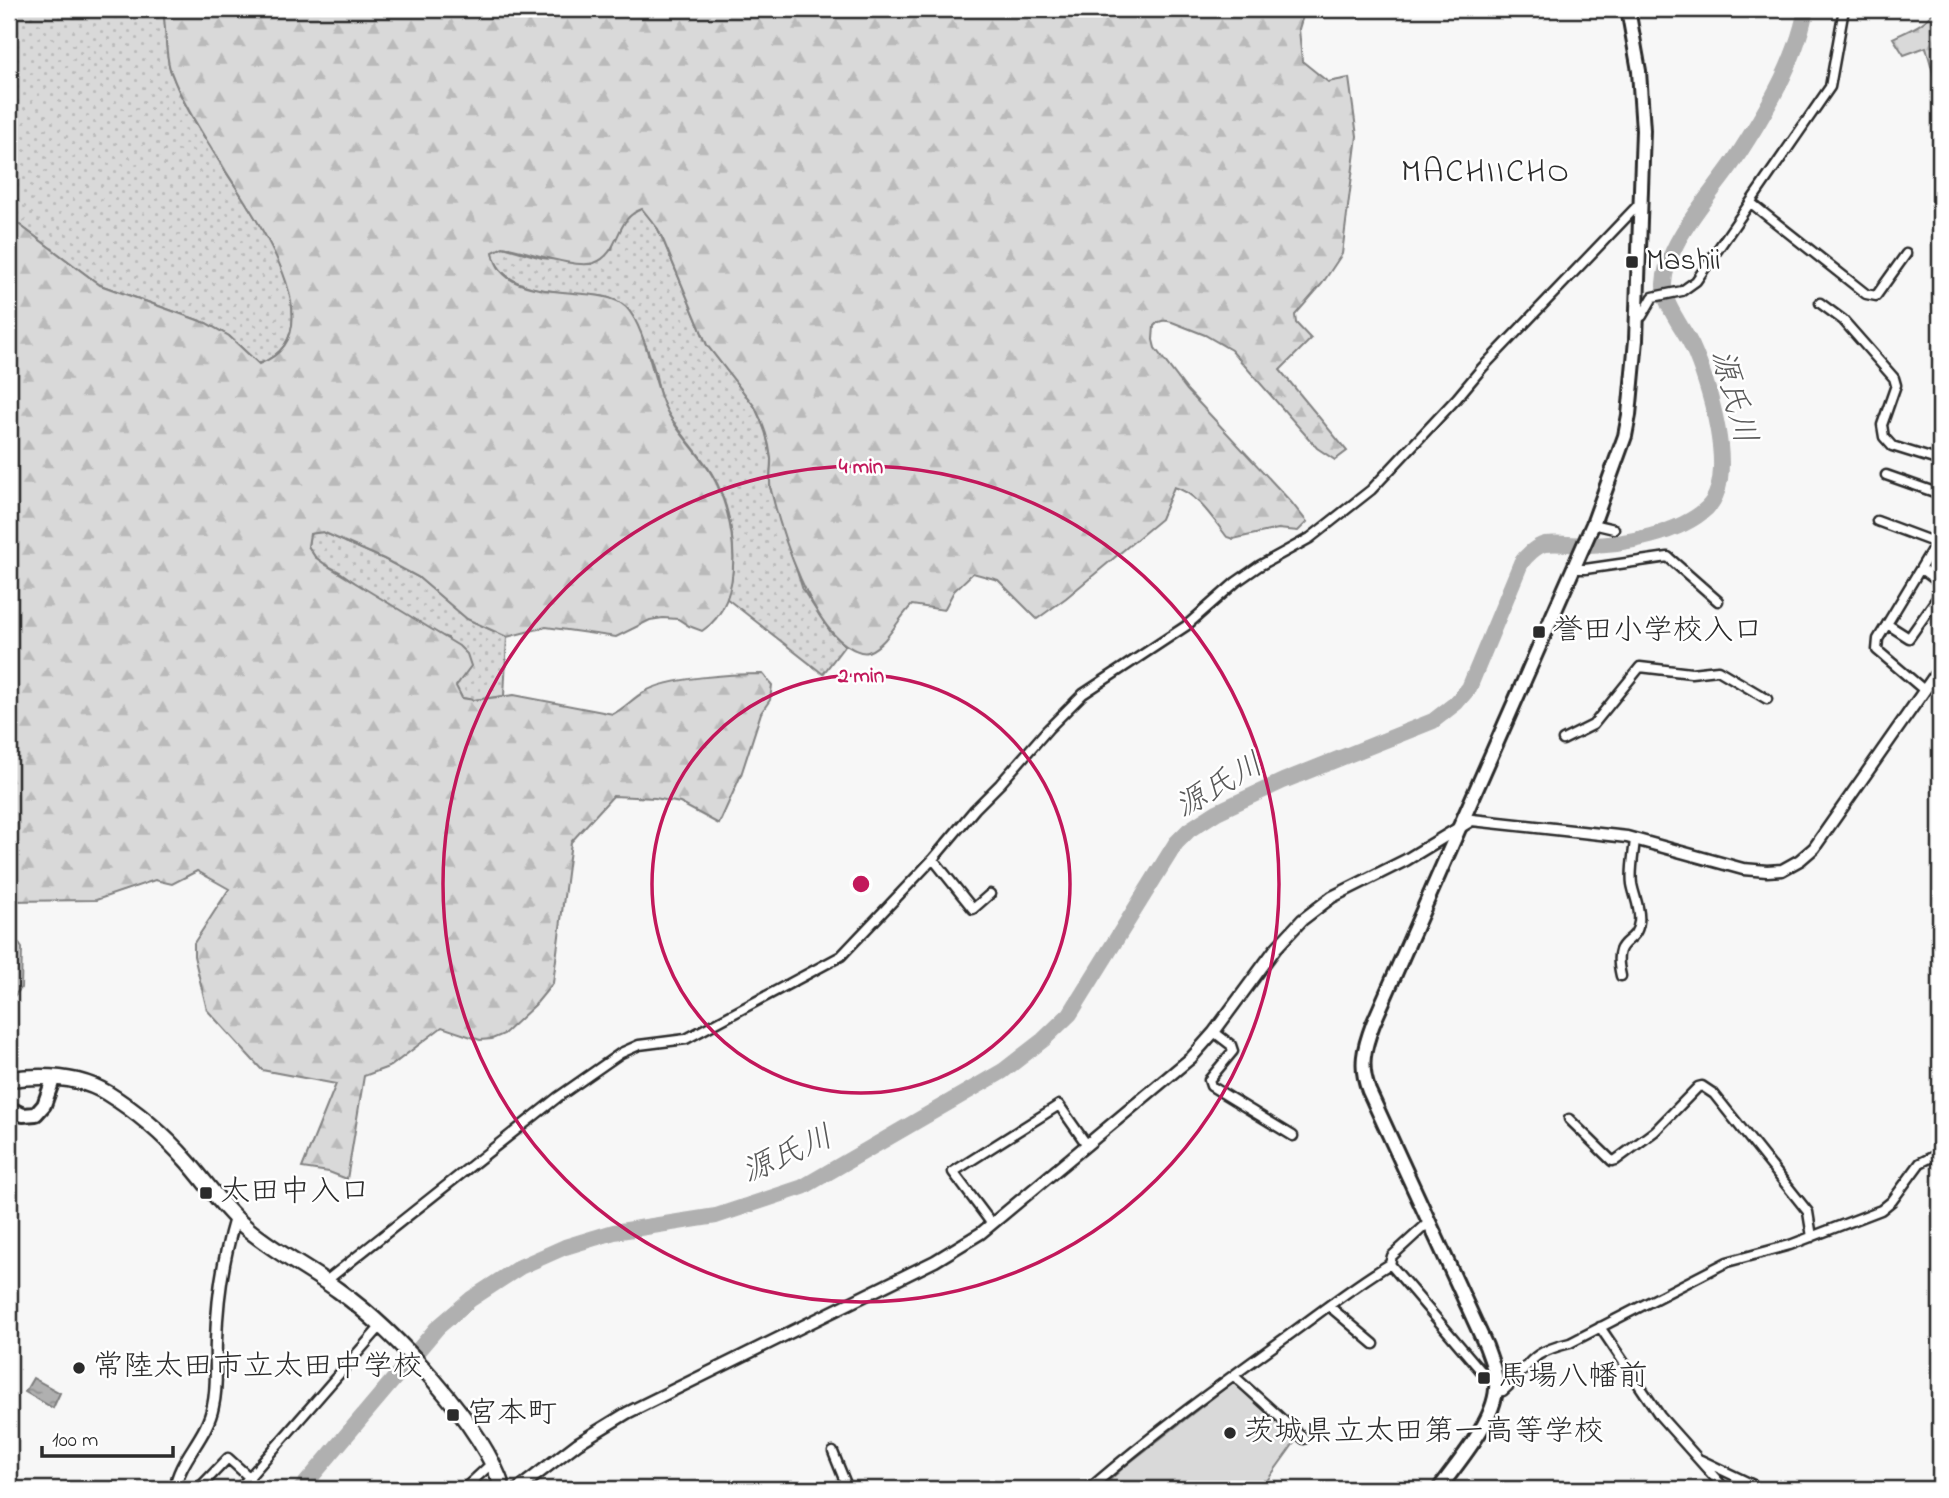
<svg xmlns="http://www.w3.org/2000/svg" width="1949" height="1498" font-family="'Indie Flower','Klee One',sans-serif">
  <style>
    .grass { fill: url(#grass-dots); stroke: #828282; stroke-width: 2 }
    .forest { fill: url(#forest-firs); stroke: #828282; stroke-width: 2 }
    .garden { fill: #d9d9d9; stroke: #828282; stroke-width: 2 }
    .water { fill: url(#water-ripples); stroke: #7b7b7b; stroke-width: 2 }
    .lines { fill: none; stroke-linecap: round; stroke-linejoin: round }
    .river { stroke: #b0b0b0; stroke-width: 16 }
    .minor-casing { stroke: #2b2b2b; stroke-width: 13 }
    .tertiary-casing { stroke: #2b2b2b; stroke-width: 15 }
    .secondary-casing { stroke: #2b2b2b; stroke-width: 18 }
    .primary-casing { stroke: #2b2b2b; stroke-width: 18 }
    .trunk-casing { stroke: #2b2b2b; stroke-width: 19 }
    .minor { stroke: #fff; stroke-width: 8 }
    .tertiary { stroke: #fff; stroke-width: 10 }
    .secondary { stroke: #fff; stroke-width: 12 }
    .primary { stroke: #fff; stroke-width: 12 }
    .trunk { stroke: #fff; stroke-width: 14 }
    .ring { fill: none; stroke: #c2185b; stroke-width: 3.5 }
    .poi-dot { fill: #2b2b2b; stroke: #fff; stroke-width: 2.5 }
    .labels { text-anchor: middle; dominant-baseline: central; stroke-width: 5; stroke-linejoin: round; paint-order: stroke }
    .poi-label { font-size: 30px; fill: #2b2b2b; stroke: #fff; text-anchor: start }
    .water-label { font-size: 32px; font-style: italic; fill: #5a5a5a; stroke: #fff }
    .quarter-label { font-size: 33px; letter-spacing: 2px; fill: #2b2b2b; stroke: #fff }
    .centre { fill: #c2185b; stroke: #fff; stroke-width: 3.5 }
    .ring-label { font-size: 21px; text-anchor: middle; font-weight: bold; fill: #c2185b; stroke: #fff; stroke-width: 5; stroke-linejoin: round; paint-order: stroke }
  </style>
  <defs>
    <pattern id="grass-dots" width="8" height="8" patternUnits="userSpaceOnUse" patternTransform="scale(1.75)"><rect width="8" height="8" fill="#d9d9d9"/><path d="M2 2h.1M6 6h.1" fill="none" stroke="#bababa" stroke-width="1.8" stroke-linecap="round"/></pattern>
    <pattern id="forest-firs" width="22" height="20" patternUnits="userSpaceOnUse" patternTransform="scale(1.75)"><rect width="22" height="20" fill="#d9d9d9"/><path d="M5 1l3.5 6h-7zM16 11l3.5 6h-7z" fill="#bababa"/></pattern>
    <pattern id="water-ripples" width="26" height="14" patternUnits="userSpaceOnUse" patternTransform="scale(1.75)"><rect width="26" height="14" fill="#b0b0b0"/><path d="M2 4q2-2 4 0t4 0M15 11q2-2 4 0t4 0" fill="none" stroke="#8f8f8f"/></pattern>
  </defs>
  <rect width="100%" height="100%" fill="#f7f7f7"/>
  <filter id="ink" filterUnits="userSpaceOnUse"><feTurbulence type="fractalNoise" baseFrequency=".0143" numOctaves="2"/><feDisplacementMap in="SourceGraphic" scale="14" xChannelSelector="R" yChannelSelector="G"/><feConvolveMatrix kernelMatrix="1 2 1 2 8 2 1 2 1" color-interpolation-filters="sRGB"/></filter>
  <g filter="url(#ink)">
    <path class="grass" d="M9 9H163C167 27 165 57 171 72 183 106 204 136 222 166 250 210 342 331 259 364L229 336 206 323 100 285 9 217Z
      M642 208 658 229 664 242 707 345 755 407 766 432 771 459 770 487 803 590 830 631 845 645 823 674 726 598C741 563 731 506 712 474 698 451 678 432 665 408 659 397 658 384 655 372 648 347 636 315 613 300 607 295 595 296 587 295 554 291 501 292 492 252L503 247 542 258 592 264 612 249 616 236 630 213Z
      M323 532 384 559 418 577 467 619 507 637 504 696 474 700 462 698 456 687 448 638 436 634 375 597 340 572 326 565 315 557 308 546 310 533Z"/>
    <path class="forest" d="M163 9H1305L1299 29 1302 61 1328 82 1349 78 1357 136 1342 254 1322 284 1295 315 1296 323 1311 339 1280 370 1347 451 1335 460 1317 448 1231 350 1205 335 1172 322C1164 320 1159 320 1154 326L1153 340 1155 348 1187 390 1291 502 1307 522 1298 531 1278 529 1233 539 1227 537C1213 519 1197 493 1174 487L1161 519 1066 598 1037 619 998 580 973 573 954 591 944 610 912 605C898 618 888 644 868 652 863 654 858 651 853 649 812 631 781 532 771 490 768 480 772 469 771 458 769 440 763 423 755 407L707 345 664 242 658 229 642 209C614 218 621 254 594 263 574 269 525 250 503 247L493 252C502 310 599 280 626 307 645 326 653 380 664 405 675 431 698 451 712 475 736 516 748 602 702 631L689 626 678 619 663 618 650 620 616 637 546 627 507 637 467 619 418 577 384 559 323 532 310 534 308 546 315 557 326 565 459 646 467 654 471 666 456 686 462 698 474 700 514 695 613 714C625 708 633 698 644 692 669 677 733 674 763 674L772 685 770 700 761 713 741 775 719 824 680 803 655 798 613 796 571 842 553 983 535 1005 504 1034 492 1039 480 1040 442 1027 391 1066 364 1076 347 1179 329 1172 302 1168 336 1084 262 1070 207 1010 194 956V943L229 889 197 871 172 884 155 880 96 900 9 901V217L100 285 206 323 229 336 259 364C343 333 246 205 220 162 202 133 183 104 171 72 165 57 166 27 163 9Z
      M1935 9H1940V109L1937 87 1926 47 1904 55 1893 38C1909 30 1926 25 1935 9Z
      M9 930 22 948 21 988 9 1002Z"/>
    <path class="garden" d="M1233 1382 1297 1439 1261 1489H1100L1124 1467Z"/>
    <path class="water" d="M33 1378 60 1393 53 1408 25 1392Z"/>
    <g class="lines">
      <path class="river" d="M301 1489 437 1328 471 1299 520 1267 565 1247 614 1232 716 1216 803 1187 1003 1071 1043 1040 1070 1014 1176 843 1189 830 1217 812 1283 781 1433 721 1456 703 1469 688 1521 563C1526 556 1536 546 1545 544 1558 542 1574 545 1588 545 1623 545 1681 533 1707 508 1739 477 1708 381 1692 346 1683 327 1663 305 1664 284 1666 242 1711 195 1734 161 1764 115 1796 63 1806 9"/>
      <g class="minor-casing">
        <path id="minor" d="M1751 203 1866 294 1876 296 1906 254
          M1820 303 1843 320 1894 378 1896 385 1882 425 1884 437 1892 446 1940 461
          M1636 320 1642 316 1653 297 1682 291 1696 281 1830 87 1844 9
          M1886 475 1940 494
          M1877 521 1936 543
          M1593 524 1614 529
          M1573 569H1585L1668 557 1718 601
          M1921 569 1940 583
          M1887 624 1909 638 1940 594
          M1924 690 1877 650 1878 639 1940 536
          M1563 740 1593 725 1640 667 1691 673 1718 670 1767 699
          M933 859 973 909 990 894
          M1621 976C1611 934 1636 948 1639 922 1641 909 1634 896 1632 884 1630 870 1634 853 1635 839
          M1214 1032 1231 1045 1233 1051 1209 1080 1211 1086 1293 1136
          M1569 1119 1612 1161 1616 1160 1655 1131 1698 1087 1702 1086 1714 1094 1808 1212 1812 1237
          M1429 1222 1392 1256 1390 1264 1482 1372 1496 1385
          M992 1224 953 1172 1059 1105 1087 1145
          M326 1281 558 1097 621 1053 639 1045 686 1039 841 956 933 859 975 809 1000 784 1048 729 1083 694 1186 626 1236 582 1259 566 1310 538 1371 490 1457 398 1482 368 1641 202
          M1329 1306 1374 1344
          M1600 1327 1660 1416 1725 1489
          M1234 1376 1304 1439
          M1496 1392 1503 1391C1533 1364 1525 1354 1570 1343L1727 1262 1790 1245 1881 1210 1892 1201 1920 1163 1940 1153
          M833 1452 848 1489
          M1701 1460 1762 1489
          M207 1489 202 1485 228 1458 250 1478
          M239 1489 381 1326
          M464 1489 491 1464
          M1089 1489C1152 1434 1221 1384 1289 1335 1322 1311 1355 1285 1390 1264"/>
      </g>
      <g class="tertiary-casing">
        <path id="tertiary" d="M175 1489C179 1459 207 1438 213 1406 218 1385 215 1363 216 1341 217 1300 223 1259 235 1218
          M518 1489 578 1443 627 1413 935 1261 981 1233 1191 1058 1214 1032 1276 948 1302 920 1332 897 1406 860 1472 820 1627 837 1743 869 1767 871 1782 870 1800 860 1814 848 1940 668"/>
      </g>
      <g class="secondary-casing">
        <path id="secondary" d="M9 1108 23 1115 36 1114 44 1105 54 1077"/>
      </g>
      <g class="primary-casing">
        <path id="primary" d="M1439 1489C1457 1463 1494 1422 1496 1389 1497 1374 1491 1360 1486 1346L1369 1091C1359 1066 1364 1048 1373 1024L1593 524 1625 436 1629 415 1636 340 1643 130 1639 71 1628 9"/>
      </g>
      <g class="trunk-casing">
        <path id="trunk" d="M9 1079C41 1075 78 1075 107 1093 136 1111 165 1136 187 1161 206 1182 222 1207 243 1225 272 1251 308 1268 339 1291 395 1331 482 1424 503 1489"/>
      </g>
      <use href="#minor" class="minor"/>
      <use href="#tertiary" class="tertiary"/>
      <use href="#secondary" class="secondary"/>
      <use href="#primary" class="primary"/>
      <use href="#trunk" class="trunk"/>
    </g>
  </g>
  <g class="ring">
    <circle cx="861" cy="884" r="209"/>
    <circle cx="861" cy="884" r="418"/>
  </g>
  <g class="poi-dot">
    <rect x="1625" y="255" width="14" height="14" rx="3.5"/>
    <rect x="1532" y="625" width="14" height="14" rx="3.5"/>
    <rect x="199" y="1186" width="14" height="14" rx="3.5"/>
    <circle cx="79" cy="1368" r="7"/>
    <rect x="1477" y="1371" width="14" height="14" rx="3.5"/>
    <rect x="446" y="1408" width="14" height="14" rx="3.5"/>
    <circle cx="1230" cy="1433" r="7"/>
  </g>
  <g class="labels">
    <g class="poi-label">
      <text x="1646" y="262">Mashii</text>
      <text x="1553" y="632">誉田小学校入口</text>
      <text x="220" y="1193">太田中入口</text>
      <text x="93" y="1368">常陸太田市立太田中学校</text>
      <text x="1498" y="1378">馬場八幡前</text>
      <text x="467" y="1415">宮本町</text>
      <text x="1244" y="1433">茨城県立太田第一高等学校</text>
    </g>
    <g class="water-label">
      <text transform="translate(1732 397) rotate(75)">源氏川</text>
      <text transform="translate(1220 787) rotate(-30)">源氏川</text>
      <text transform="translate(788 1156) rotate(-24)">源氏川</text>
    </g>
    <g class="quarter-label">
      <text x="1486" y="173">MACHIICHO</text>
    </g>
  </g>
  <circle cx="861" cy="884" r="10" class="centre"/>
  <g class="ring-label">
    <text x="861" y="473">4 min</text>
    <text x="861" y="682">2 min</text>
  </g>
  <rect width="1949" height="1498" fill="none" stroke="#fff" stroke-width="35"/>
  <rect x="18" y="18" width="1914" height="1463" fill="none" stroke="#2b2b2b" stroke-width="2.5" filter="url(#ink)"/>
  <path d="M42 1446v10h131v-10" fill="none" stroke="#2b2b2b" stroke-width="3.5"/>
  <text x="52" y="1446" font-size="21" fill="#2b2b2b" stroke="#ffffff" stroke-width="5" paint-order="stroke">100 m</text>
</svg>
